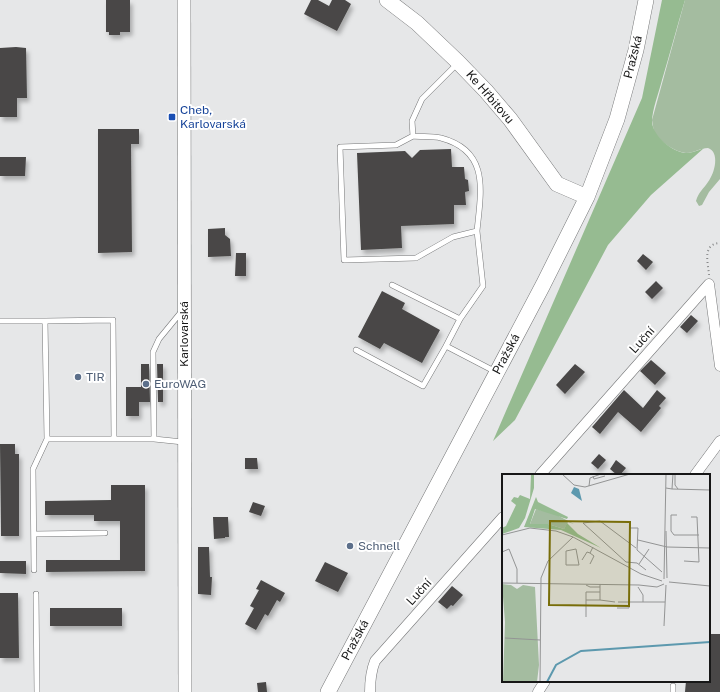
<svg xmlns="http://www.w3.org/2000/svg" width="720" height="692" font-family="'Public Sans',sans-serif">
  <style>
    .green { fill: #a4bca0 }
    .forest { fill: #96bb91 }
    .building { fill: #484746; filter: url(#shadow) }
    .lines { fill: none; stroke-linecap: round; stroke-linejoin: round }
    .service-casing { stroke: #767778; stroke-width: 6 }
    .minor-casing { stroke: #767778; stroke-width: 11 }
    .tertiary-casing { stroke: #767778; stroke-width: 14 }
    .secondary-casing { stroke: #767778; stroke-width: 16 }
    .path { stroke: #878889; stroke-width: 2; stroke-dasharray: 1 3; stroke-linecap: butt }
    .service { stroke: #fff; stroke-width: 5 }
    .minor { stroke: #fff; stroke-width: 10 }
    .tertiary { stroke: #fff; stroke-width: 13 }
    .secondary { stroke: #fff; stroke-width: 15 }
    .transit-dot { fill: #1a4fb4; stroke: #fff; stroke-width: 1.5 }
    .service-dot { fill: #5c6f8a; stroke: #fff; stroke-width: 1.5 }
    .labels { text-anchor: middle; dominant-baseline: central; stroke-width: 4; stroke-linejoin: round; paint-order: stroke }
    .street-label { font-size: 12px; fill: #171717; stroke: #fff }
    .transit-label { font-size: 12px; fill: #164399; stroke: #fff; text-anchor: start }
    .service-label { font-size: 12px; fill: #4e5e75; stroke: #fff; text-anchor: start }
    .inset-river { fill: none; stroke: #5d99ae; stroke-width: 2 }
    .inset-road { fill: none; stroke: #939494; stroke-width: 1 }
    .view { fill: #786d09; fill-opacity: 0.15; stroke: #786d09; stroke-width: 2 }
    .inset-edge { fill: none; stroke: #171717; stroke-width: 2 }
  </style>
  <defs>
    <filter id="shadow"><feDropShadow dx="2.5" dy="4" stdDeviation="2" flood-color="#0004"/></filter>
  </defs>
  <rect width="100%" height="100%" fill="#e6e7e8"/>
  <path class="green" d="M685 0H720V179L709 192 702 205 699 206 696 201C698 193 704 188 708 182 715 173 720 152 708 148 701 148 693 153 686 153 676 152 662 143 656 135 653 130 653 125 652 120Z"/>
  <path class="forest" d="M662 0H685C677 27 670 53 662 80 659 92 652 110 652 122 653 136 672 152 686 153 692 153 699 150 704 148L651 195 608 245 515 420 493 441 642 98Z"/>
  <path class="building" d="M106 0H130V32H120V35H109V32H106Z
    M311 0H318L329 6 332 0H345L351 4 337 31 304 14Z
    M16 47 26 48 27 98H17V117H0V48Z
    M98 129H139V144H131L132 252 98 253Z
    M451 149 452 167H464L465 179 468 180 469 191 465 192 466 205H454V224L401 226 402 248 361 250 357 153 405 151 412 158 420 150Z
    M0 157H26L25 176H0Z
    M225 228V235L230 239 231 256 208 257V229Z
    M236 253H246V276H235Z
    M643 254 653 262 646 270 637 261Z
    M656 281 663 288 652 299 645 292Z
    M382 291 405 303 402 309 440 330 422 363 384 343 380 349 358 337Z
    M691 315 698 321 687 333 680 327Z
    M651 360 666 373 655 385 640 371Z
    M141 364H149L150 402H139V416H126V387H141Z
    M157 364H163V402H158Z
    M575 364 585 372 565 394 556 385Z
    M624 390 643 408 657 390 666 398 659 406 661 408 641 432 618 412 600 434 592 427Z
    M0 444H15V454H19V536H1Z
    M599 454 606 460 598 469 591 463Z
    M245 458H257L258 469H245Z
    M616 460 626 468 620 475H617L610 469Z
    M111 485H145V571L46 572V560H120V521H94V515H45V501L111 500Z
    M253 502 265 506 261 516 249 512Z
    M213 517H228L229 537H225V538L214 539Z
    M198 547H209L210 577H212L211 595 198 594Z
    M0 561H26V574L0 573Z
    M325 562 348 573 338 592 315 581Z
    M261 580 285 593 280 602 277 600 268 616 265 614 256 630 245 624 254 608 250 606 259 590 256 589Z
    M452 586 463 595 453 606 451 605 447 609 438 602Z
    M0 593H18L19 658H0Z
    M50 608H122V626H50Z
    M709 634H720V692H685L686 681H709Z
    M266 682 267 692H258L257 683Z"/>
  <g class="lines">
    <g class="service-casing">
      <path id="service" d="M413 136C422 137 432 136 441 138 490 151 481 191 477 231L453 237 416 258 344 260 340 147 396 145Z
        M413 136 412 121 422 99 458 63
        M392 285 460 319 446 346
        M460 319 483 286 477 231
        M0 321H45
        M356 350 423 386 446 346 496 372
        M114 439 113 320 45 321 47 439H154L183 442
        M154 439 153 352 159 339 182 311
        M34 534 105 533
        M34 570 33 469 47 439
        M36 594 37 692
        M673 692V686"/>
    </g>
    <g class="minor-casing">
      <path id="minor" d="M709 284 720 366
        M540 475 709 284
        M695 475 720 441
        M370 692C370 681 371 671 375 661L503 517
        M538 692 545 681"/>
    </g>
    <g class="tertiary-casing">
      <path id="tertiary" d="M184 0 185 692"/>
    </g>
    <g class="secondary-casing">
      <path id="secondary" d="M387 0 417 23 458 62 486 91 510 119 557 184 587 197
        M328 692 543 285 587 197 617 119 636 50 646 0"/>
    </g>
    <path class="path" d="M709 275C708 262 702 244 720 243"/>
    <use href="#service" class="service"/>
    <use href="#minor" class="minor"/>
    <use href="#tertiary" class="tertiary"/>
    <use href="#secondary" class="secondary"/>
  </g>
  <rect class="transit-dot" x="168" y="113" width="8" height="8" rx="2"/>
  <g class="service-dot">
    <circle cx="78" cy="377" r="4"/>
    <circle cx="146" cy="384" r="4"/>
    <circle cx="350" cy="546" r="4"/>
  </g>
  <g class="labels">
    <g class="street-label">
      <text transform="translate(633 57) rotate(-76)">Pražská</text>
      <text transform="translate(490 97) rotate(49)">Ke Hřbitovu</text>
      <text transform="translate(184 334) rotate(-90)">Karlovarská</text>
      <text transform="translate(642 340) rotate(-48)">Luční</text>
      <text transform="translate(506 354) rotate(-62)">Pražská</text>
      <text transform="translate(419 592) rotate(-48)">Luční</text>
      <text transform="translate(355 640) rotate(-62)">Pražská</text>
    </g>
    <g class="transit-label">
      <text x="180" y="110">Cheb,<tspan x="180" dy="14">Karlovarská</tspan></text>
    </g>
    <g class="service-label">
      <text x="86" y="377">TIR</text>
      <text x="154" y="384">EuroWAG</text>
      <text x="358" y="546">Schnell</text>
    </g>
  </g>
  <g transform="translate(502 474)">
    <rect width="208" height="208" fill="#e6e7e8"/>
    <path d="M34 35 53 40 72 50 66 48 62 55 46 50H28ZM0 110 9 111 15 115 21 111 33 113 37 191 35 208H1L3 148Z" fill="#a4bca0"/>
    <path d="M29 0H32V14L23 44 17 54 0 60V54L4 52 14 31 9 27 12 23 16 24 18 21 28 25ZM34 23 36 28 66 43 65 45 33 35 28 50H46L62 55 65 49 76 60 99 74 59 56 22 53Z" fill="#96bb91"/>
    <path d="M72 13 77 15 80 27 69 19Z" fill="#5d99ae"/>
    <path class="inset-river" d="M45 208 54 191 79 177 208 168"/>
    <path class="inset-road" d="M60 0 72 11 83 13 128 0M173 0V11L176 15M91 2 92 5 103 2M87 12 88 4 99 0M164 14 170 15 171 0M170 15 208 16M175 41H169V57L172 61H197M81 49 124 88 135 89 144 96M81 49 98 47 134 74M128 54H136L135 76 160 98M164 57 165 104M0 61 28 54 54 57 71 63 139 100 160 107M136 66 165 73 208 74M74 75 77 91H64V77ZM0 78 7 75 15 95V109M80 86 85 78 88 79M182 87 197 88 195 43H189M88 90 92 82 88 79 91 73M137 90 147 75M162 105 164 0M167 108 208 112M0 109 137 111 155 113 162 110M84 111 88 113H98M136 113 141 121V128M98 118H84V126H98V110M98 126 113 128M116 128H163M115 134H127V128M84 143V126M162 152 164 111M3 164 38 166M38 208 39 104 46 87 71 63"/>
    <path class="view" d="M48 47 128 48 127 132 47 131Z"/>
    <rect width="208" height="208" class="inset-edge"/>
  </g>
</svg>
